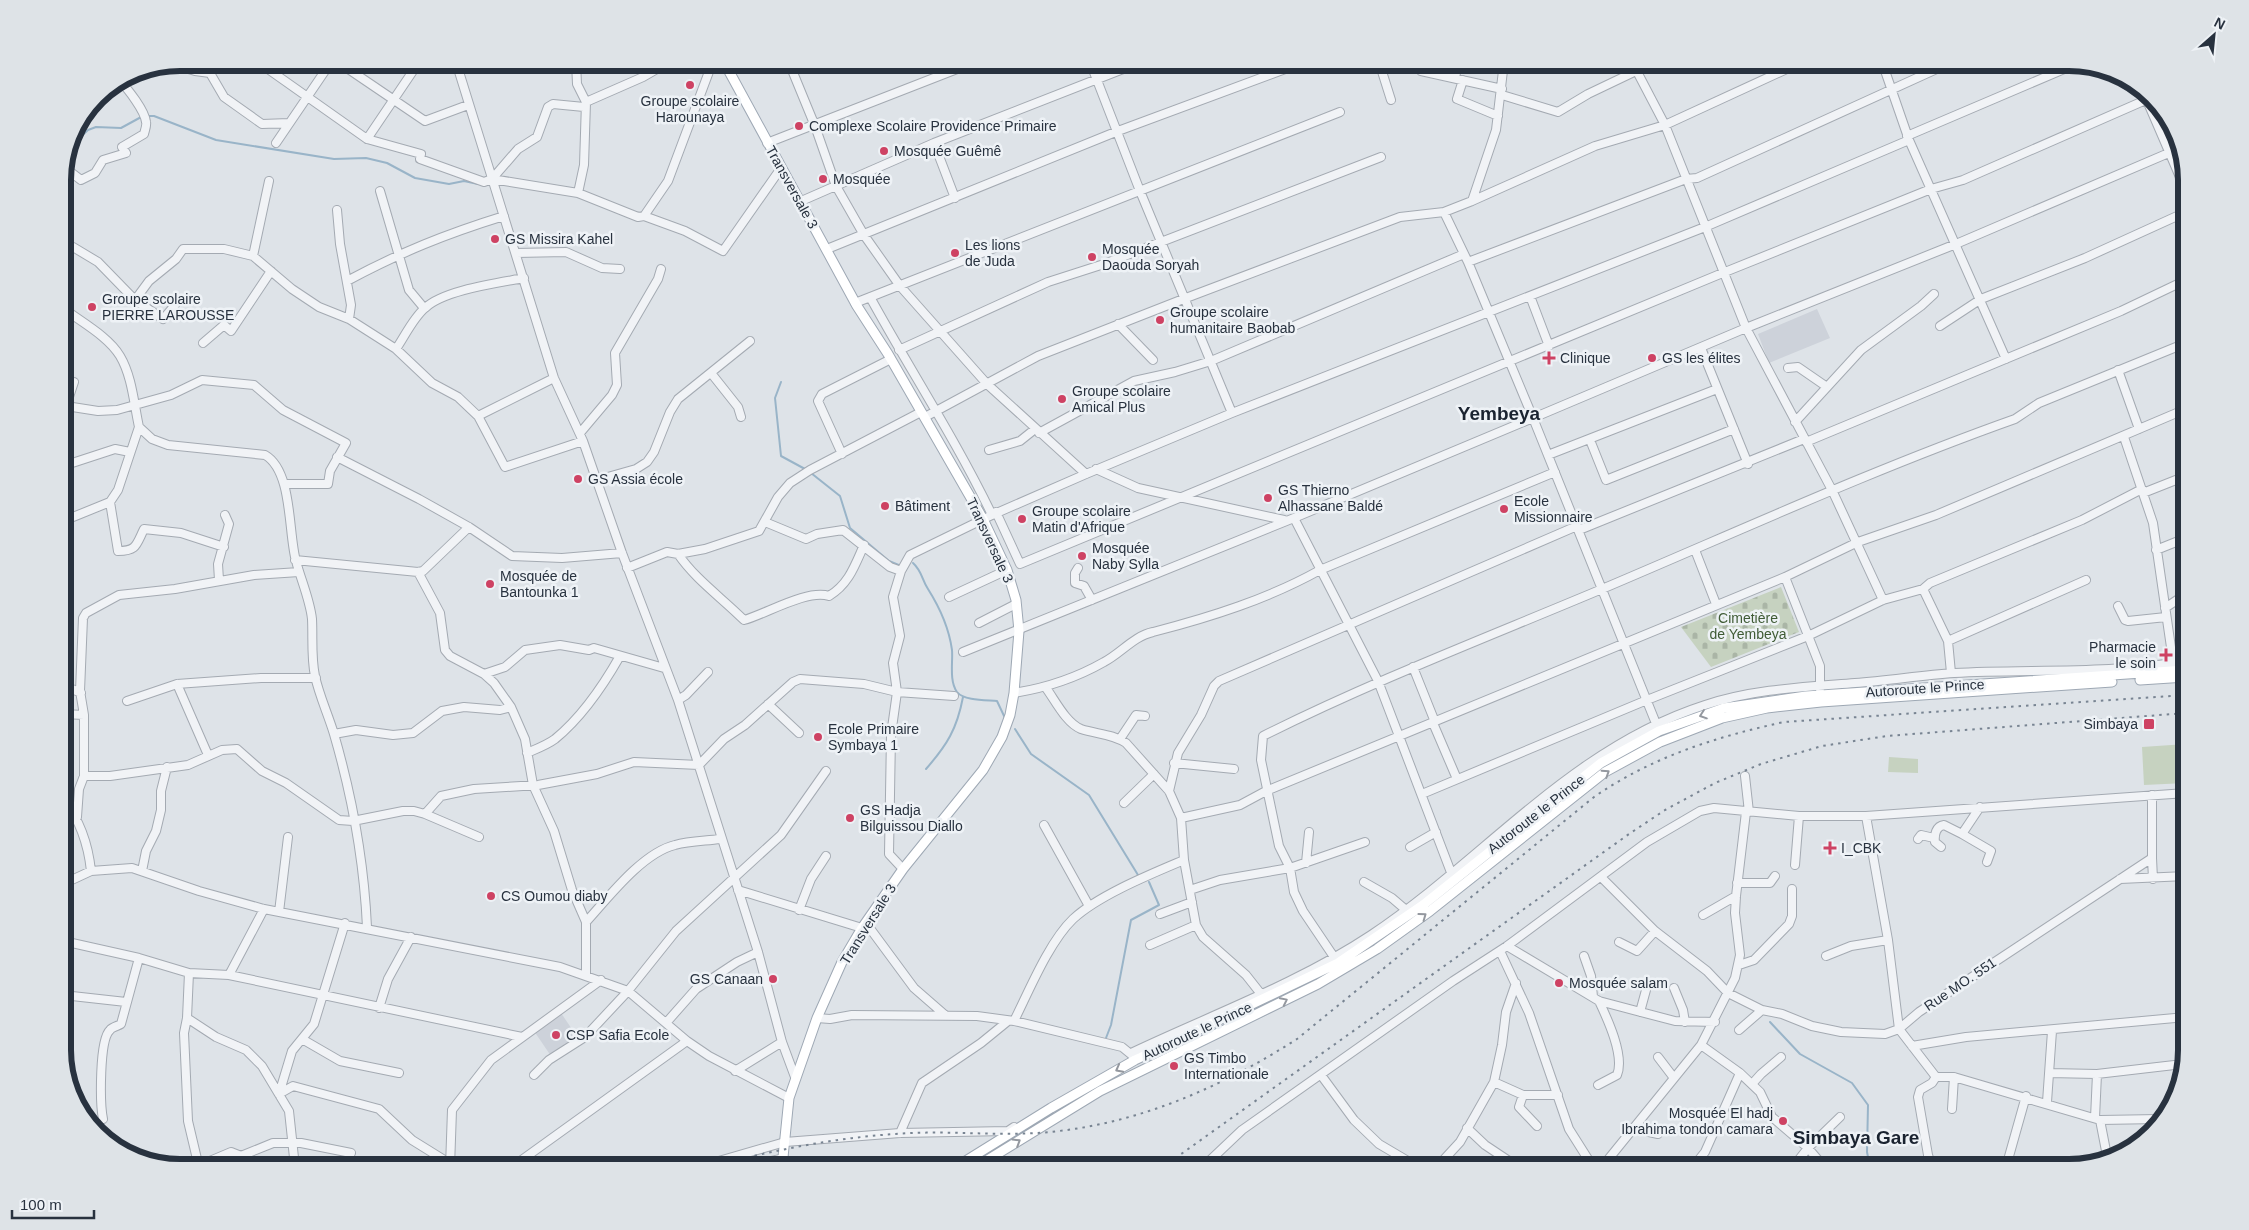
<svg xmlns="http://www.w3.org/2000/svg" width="2249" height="1230" font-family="Helvetica,sans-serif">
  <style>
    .built { fill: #cdd2da }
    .green { fill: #c6d2c0 }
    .cemetery { fill: url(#cemetery-stones) }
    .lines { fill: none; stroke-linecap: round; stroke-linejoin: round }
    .stream { stroke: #99b4c8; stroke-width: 2 }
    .minor-casing { stroke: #a4aab2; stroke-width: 10 }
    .major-casing { stroke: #9ea8b4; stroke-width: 11 }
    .minor { stroke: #f1f3f6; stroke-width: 8 }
    .major { stroke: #fff; stroke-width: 9 }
    .rail { stroke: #788492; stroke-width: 2; stroke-dasharray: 2.5 5; stroke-linecap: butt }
    .oneway { stroke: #94989f }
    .poi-dot { fill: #ce4263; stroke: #eef2f6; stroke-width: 2 }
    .labels { text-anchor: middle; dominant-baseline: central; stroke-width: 5; stroke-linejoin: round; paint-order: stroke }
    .poi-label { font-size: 14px; fill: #28323f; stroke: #eef2f6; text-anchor: start }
    .street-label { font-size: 14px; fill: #28323f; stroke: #eef2f6 }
    .park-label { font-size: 14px; fill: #3f5b35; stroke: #eef2f6 }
    .district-label { font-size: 19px; font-weight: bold; fill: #1a2330; stroke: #eef2f6 }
    .rim { fill: none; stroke: #28323f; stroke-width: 6 }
  </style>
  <defs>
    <pattern id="cemetery-stones" width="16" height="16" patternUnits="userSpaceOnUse" patternTransform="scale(1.25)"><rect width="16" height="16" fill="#c6d2c0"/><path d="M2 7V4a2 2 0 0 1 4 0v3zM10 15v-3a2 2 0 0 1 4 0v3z" fill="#aab5a6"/></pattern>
  </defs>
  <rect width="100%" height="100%" fill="#dee3e8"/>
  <path class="built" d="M1817 309 1830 338 1769 363 1758 334Z
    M561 1013 578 1038 551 1056 534 1031Z"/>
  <path class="green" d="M2186 744V783L2144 785 2142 747Z
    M1889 757 1918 759V773L1888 772Z"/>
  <path class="cemetery" d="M1781 587 1799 632 1711 667 1681 627Z"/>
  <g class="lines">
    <path class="stream" d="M148 116H154L216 140 334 159 366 158 387 163 415 178 449 184 464 181 478 184
      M70 147 88 130 96 127 121 128 143 116
      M781 382 775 398 781 456 805 469
      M811 473 840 496 850 528 889 561 901 566
      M913 563C922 571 922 580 928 589 940 608 949 628 952 650 953 662 949 681 957 692 964 701 987 700 997 701L1005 718
      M1015 729 1031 754 1089 795 1138 875
      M926 769C947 745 957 729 963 697
      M1770 1022 1800 1054 1852 1083 1868 1105 1867 1152 1870 1167
      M1106 1038 1111 1025 1131 920 1159 905 1149 882"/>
    <g class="minor-casing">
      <path id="minor" d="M258 62 367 139 421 154 420 159 484 182 492 179 578 193 638 217 644 216 668 181 710 69 715 62
        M338 62 425 121 468 105
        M456 62 554 378 583 441 622 553 678 700 758 952 782 1042 795 1077
        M576 62 577 84 586 102 584 165 578 193
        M812 62 792 70 815 126 836 186 864 235 900 286 987 384 1086 474
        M1090 62 1140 191 1232 413
        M1379 62 1391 100
        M1632 62 1665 125 1746 328 1533 418 1657 726
        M1882 62 1909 140 2006 359
        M172 64 195 71 210 73
        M1421 71 1502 89
        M210 73 224 97 262 124 289 123
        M210 73 218 62
        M1455 78 1458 62
        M1463 80 1457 99 1498 116
        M1502 95 1558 112 1588 94 1655 62
        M2145 96 2186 191
        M586 102 643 77 669 62
        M1907 136 2076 64
        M367 139 419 62
        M276 143 331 62
        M767 143 975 62
        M934 143 955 198
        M64 167 81 180 95 173 103 160 126 153 122 147 144 134C145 130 147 125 146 122 145 111 128 89 120 81
        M492 179 518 149 537 137 548 107 553 104 584 107
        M380 191 409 290 424 308
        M1472 201 1595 146 1665 125 1802 62
        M799 202 934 143 1141 62
        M337 210 340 244 351 305 349 319
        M1444 212 1472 201 1496 130 1504 62
        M644 216 685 231 723 251 781 168
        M73 247 98 262 135 300 163 319 175 305
        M827 249 1118 131 1304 62
        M516 253 566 252 602 268 620 269
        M253 256 269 181
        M1468 262 1686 179 1697 178 1952 62
        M347 281C401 252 446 234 504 216
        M1530 296 1549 346
        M870 297C910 370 956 440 992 515
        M135 300 149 281 176 259 183 249H224L253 256 292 289 319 307 349 319 396 349 432 383 458 397 478 416 505 467 583 441
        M855 303 1340 112
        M63 308C81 322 108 336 120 356 132 376 134 404 139 427L152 439 168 445 265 455C293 471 288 533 296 561 301 580 310 600 312 619 313 639 311 657 315 676 319 695 328 714 334 734 352 796 364 862 367 927
        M1118 324 1153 360
        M1940 326 1981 299 2085 258 2186 212
        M203 343 224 325 231 331 271 271
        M1701 348 1748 464
        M396 349C405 336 413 318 425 308 444 290 498 283 524 278
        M899 350 1048 282 1104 264 1381 157
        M1788 368 1798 367 1827 387
        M2118 370 2139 429
        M711 373 738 407 741 417
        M74 382 66 406 98 411 117 410 171 395 202 380 254 385 283 410 346 443 330 471 328 484H284
        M478 416 554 378
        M925 417 1038 356 1186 298 1400 217 1444 212 1468 262 1533 418 1294 518 963 652
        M1795 422 1861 350 1921 306 1934 294
        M580 433 612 395 617 385 615 353 658 279 661 269
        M1039 433 1134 381 1175 372 1211 361 1464 254
        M2124 437 2153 523 2174 668
        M1590 440 1606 480 1734 429
        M1806 442 2121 311 2186 280
        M989 450 1020 441 1035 429
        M842 454 818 401 822 394 891 359
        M1548 455 1717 389
        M337 457 419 499 469 527 512 556 562 558 622 553
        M63 466 115 449 130 452
        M1096 469 1138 488 1284 520
        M597 480 636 469 647 462 654 452 670 412 678 399 750 341
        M2143 493 2186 476
        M110 502 118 551C137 551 136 545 144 529L181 533 224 547
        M996 512 1020 564 1725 272 1931 189 1963 180 2148 99
        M1294 518 1378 681 1452 875
        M63 521 110 502 118 490 139 427
        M765 522 806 539 817 534 843 530 890 567 901 571
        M1579 530 1804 439
        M1695 550 1716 604
        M2156 550 2186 538
        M678 554C696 580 721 597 744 620 766 614 807 589 829 596 849 584 855 565 864 545
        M295 560 418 572 423 571 469 527
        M627 568 667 552 678 554 705 549 759 531 778 497 790 483 810 470 921 412
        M1078 568 1075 573V583L1084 586 1092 600
        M418 572 440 613 445 650 450 656 484 674 494 683 511 707 525 739 533 785 554 831 572 890 586 922V974
        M1785 577 1820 666V689
        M219 580 218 564 229 524 225 515
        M1923 589 1948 641 1951 673
        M949 597 1007 570
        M1883 600 1832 490 1746 328 1956 244 2178 149
        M2118 606 2125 620 2128 621 2166 617
        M2165 608 2186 594
        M979 623 1016 604
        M1948 641 2086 580
        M1413 667 1435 722
        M484 674 505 667 525 650 560 645 589 650 594 648 664 668
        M177 684 208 755
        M63 685 81 693
        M1046 688C1055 700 1066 723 1081 729 1096 734 1113 734 1126 743L1169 791 1181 818 1184 860 1196 925 1203 937 1246 975 1261 994
        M1014 693C1045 688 1076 678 1104 662 1120 654 1134 636 1153 632 1211 617 1268 599 1320 570L1555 472
        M678 700 686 695 708 672
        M127 701 177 684 261 678H316
        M768 704 799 733
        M63 714 84 715
        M1433 723 1457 779
        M334 734 356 730 393 735 413 733 442 711 464 707 500 710 511 707
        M1120 739 1136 715 1145 716
        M527 753C536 749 547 745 555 739 582 717 603 686 620 656
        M1174 763 1234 769
        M84 776H110L188 765 222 750 237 749 262 771 286 783 339 820 353 821 403 811H414L425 814 479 837
        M1745 776 1749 812
        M1169 791 1178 753 1201 715 1214 686 1219 681 1577 526
        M2184 793 2186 833
        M1422 794 1647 700 1808 636 1883 600 1923 589 1930 583 2082 520 2142 489
        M63 797C79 820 88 842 91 871
        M1124 803 1154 774
        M425 814 441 796 474 789 538 785 597 774 634 762 699 765 724 739 745 725 793 682 800 679 864 684 897 692 954 696
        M1866 816 1888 940 1899 1029 1919 1012 2152 858V795
        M77 817 79 789 84 776V715L80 691 83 618 86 613 119 595 175 589 254 575 299 572
        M1181 818 1240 805 1266 791 1785 577 1858 542 1936 515 2186 409
        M1044 825 1089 906
        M1962 834 1991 851 1987 862
        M1918 839 1921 835 1934 838
        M1410 847 1436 832
        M1941 847 1935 842C1934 835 1936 826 1944 825L1962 834 1980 807
        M2152 858 2153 879
        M1306 863 1309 832
        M1795 865 1799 816
        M903 869 889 854 891 735 897 692 893 663 900 636 893 597 901 571 910 555 992 515 1086 474 1232 413 1705 227 1909 140
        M142 871 146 851 156 831 161 810V791L167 767
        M1601 877 1655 931 1707 971 1728 993 1762 1010 1782 1014 1812 1026 1841 1032 1885 1034 1899 1029 1936 1077H1954L2100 1120 2159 1119
        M2120 879 2186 876
        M1364 882 1392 898 1406 910
        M1737 883H1770L1775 876
        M63 884 91 871 132 868 199 891 264 909 560 967 628 991 687 1041 709 1056 789 1098
        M738 890 862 928
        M1190 890 1220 880 1290 868 1365 842
        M799 910 811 879 826 856
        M279 912 288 837
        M1160 914 1192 902
        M1703 915 1736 896
        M586 922C608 898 642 853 675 845 689 841 705 841 720 839
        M866 923 914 988 945 1015
        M63 941 139 958 189 973 229 975 522 1037
        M1619 942 1637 951 1655 931
        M1150 945 1196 925
        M1507 946 1599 1001 1675 1021 1715 1022
        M1500 951 1529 1013 1569 1129 1593 1167
        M1584 956 1591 976 1593 997
        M1826 956 1851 946 1888 940
        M1334 957 1303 911 1294 892 1290 868 1279 846 1261 760 1263 736C1373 681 1488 637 1602 589 1739 531 1874 469 2015 419L2039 403 2186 343
        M1739 965 1754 960 1789 924 1792 916V889
        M189 973 187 1018 184 1033 188 1121 197 1159 205 1163 231 1152 241 1156 273 1143H301L351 1153
        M229 975 264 909
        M1674 988 1683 1010 1685 1022
        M63 995 126 1002
        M379 1008 388 979 411 937
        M1640 1012 1646 990
        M187 1018 216 1037 246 1050 262 1066 289 1111 295 1167
        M817 1018 830 1019 852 1015 977 1016 1014 1021 1122 1047 1133 1056
        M1014 1021C1029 991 1049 942 1073 919 1099 895 1151 874 1184 860
        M666 1023 696 989 737 962 758 952
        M1739 1030 1762 1010
        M302 1039 340 1061 399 1073
        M1912 1046 1966 1037 2186 1017
        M1131 1053C1211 1015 1297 984 1371 935 1485 859 1571 748 1705 705 1753 689 1805 687 1855 683 1888 681 1921 675 1954 673 2031 669 2110 674 2186 661
        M1658 1057 1674 1078
        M735 1071 782 1042
        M1740 1073 1760 1092 1772 1117 1808 1148 1820 1162 1821 1167
        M2049 1073 2097 1074 2183 1064
        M534 1075 549 1060 585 1037 628 991 676 931 781 835 826 771
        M1321 1075 1354 1120 1379 1144 1418 1167
        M1494 1082 1523 1095H1558
        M1752 1084 1761 1074 1781 1057
        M1598 1085 1617 1075C1625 1056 1607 1018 1599 1001
        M279 1094 293 1086 379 1109 412 1140 449 1163
        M279 1094 292 1051 314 1024 345 923
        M1523 1095 1519 1107 1537 1126
        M2047 1102 2052 1031
        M1952 1109 1954 1077
        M2095 1118 2097 1074
        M103 1119C100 1104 99 1040 110 1030 112 1027 118 1026 121 1024L139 958
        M2100 1120 2107 1156
        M1637 1124 1649 1132 1658 1134
        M1467 1128 1485 1145 1518 1167
        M900 1133 922 1083 981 1043 1008 1021
        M450 1167 452 1110 491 1060 601 980
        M512 1167 687 1041
        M698 1167 785 1142 900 1133 1008 1131 1014 1127
        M746 1167 784 1158
        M1203 1167 1242 1130 1453 981 1507 946 1647 842 1700 811 1714 808 1799 816H1866L2186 793
        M1275 1167 1278 1164
        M1437 1167 1460 1142 1494 1082 1502 1045 1506 1012 1516 983
        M1602 1167 1701 1045 1735 978 1740 955 1735 913 1736 896 1746 812
        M1693 1167 1705 1152 1740 1073 1701 1045
        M1793 1167 1808 1148 1840 1117
        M1932 1167 1928 1155 1918 1097 1920 1090 1932 1083 1936 1077
        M2006 1167 2026 1096"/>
    </g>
    <g class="major-casing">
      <path id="major" d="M724 62 857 306 888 354 983 519 1007 570 1016 600 1019 631 1014 693 1010 715 1002 737 983 770 903 869 862 928 842 962 817 1018 789 1098 782 1167
        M2140 680 2186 677
        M956 1167 1051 1108 1135 1060 1338 963 1423 905 1601 763 1659 731 1724 708 1806 696 2186 670
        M976 1167 1100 1091 1318 984 1377 949 1430 911 1605 772 1660 742 1722 718 1767 708 1821 702 2112 682"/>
    </g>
    <use href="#minor" class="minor"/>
    <use href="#major" class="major"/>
    <path class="rail" d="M711 1167C776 1149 844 1136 912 1133 961 1131 1010 1137 1059 1131 1145 1121 1225 1085 1297 1039L1594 797C1652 757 1715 737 1784 722L2186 695
      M1163 1167 1629 834 1665 810 1715 783 1761 764 1822 746 1887 736 2186 713"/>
  </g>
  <defs><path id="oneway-chevron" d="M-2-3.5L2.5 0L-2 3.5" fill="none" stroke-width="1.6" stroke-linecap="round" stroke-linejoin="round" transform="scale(1.25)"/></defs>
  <g class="oneway">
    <use href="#oneway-chevron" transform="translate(1703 715) rotate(161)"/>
    <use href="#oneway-chevron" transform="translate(1606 773) rotate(-33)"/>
    <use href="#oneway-chevron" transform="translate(1423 916) rotate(-36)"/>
    <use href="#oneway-chevron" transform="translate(1284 1001) rotate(-26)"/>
    <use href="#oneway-chevron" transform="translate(1119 1069) rotate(152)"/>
    <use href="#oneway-chevron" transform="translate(1017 1142) rotate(-32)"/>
  </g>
  <g class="poi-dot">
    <circle cx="690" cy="85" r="5"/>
    <circle cx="799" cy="126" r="5"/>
    <circle cx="884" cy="151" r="5"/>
    <circle cx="823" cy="179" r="5"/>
    <circle cx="495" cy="239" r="5"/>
    <circle cx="955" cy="253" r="5"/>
    <circle cx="1092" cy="257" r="5"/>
    <circle cx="92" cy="307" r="5"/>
    <circle cx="1160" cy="320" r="5"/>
    <path d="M1546.5 350.5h5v5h5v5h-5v5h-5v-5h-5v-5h5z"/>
    <circle cx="1652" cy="358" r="5"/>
    <circle cx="1062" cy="399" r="5"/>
    <circle cx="578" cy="479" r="5"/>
    <circle cx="1268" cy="498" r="5"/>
    <circle cx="885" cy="506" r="5"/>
    <circle cx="1504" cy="509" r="5"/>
    <circle cx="1022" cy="519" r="5"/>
    <circle cx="1082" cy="556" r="5"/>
    <circle cx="490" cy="584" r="5"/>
    <path d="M2163.5 647.5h5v5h5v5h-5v5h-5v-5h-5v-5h5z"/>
    <rect x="2143" y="718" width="12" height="12" rx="2.5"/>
    <circle cx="818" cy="737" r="5"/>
    <circle cx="850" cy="818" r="5"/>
    <path d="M1827.5 840.5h5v5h5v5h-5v5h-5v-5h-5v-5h5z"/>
    <circle cx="491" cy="896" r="5"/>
    <circle cx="773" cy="979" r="5"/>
    <circle cx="1559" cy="983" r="5"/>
    <circle cx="556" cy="1035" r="5"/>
    <circle cx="1174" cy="1066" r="5"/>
    <circle cx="1783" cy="1121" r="5"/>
  </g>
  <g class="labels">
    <g class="poi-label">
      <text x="690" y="101" text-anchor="middle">Groupe scolaire<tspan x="690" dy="16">Harounaya</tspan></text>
      <text x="809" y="126">Complexe Scolaire Providence Primaire</text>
      <text x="894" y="151">Mosquée Guêmê</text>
      <text x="833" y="179">Mosquée</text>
      <text x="505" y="239">GS Missira Kahel</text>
      <text x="965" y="245">Les lions<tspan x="965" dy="16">de Juda</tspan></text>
      <text x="1102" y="249">Mosquée<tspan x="1102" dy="16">Daouda Soryah</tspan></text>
      <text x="102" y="299">Groupe scolaire<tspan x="102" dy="16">PIERRE LAROUSSE</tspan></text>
      <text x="1170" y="312">Groupe scolaire<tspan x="1170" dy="16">humanitaire Baobab</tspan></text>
      <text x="1560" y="358">Clinique</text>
      <text x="1662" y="358">GS les élites</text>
      <text x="1072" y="391">Groupe scolaire<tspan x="1072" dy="16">Amical Plus</tspan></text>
      <text x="588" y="479">GS Assia école</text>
      <text x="1278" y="490">GS Thierno<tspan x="1278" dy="16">Alhassane Baldé</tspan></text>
      <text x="1514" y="501">Ecole<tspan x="1514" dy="16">Missionnaire</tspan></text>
      <text x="895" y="506">Bâtiment</text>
      <text x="1032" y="511">Groupe scolaire<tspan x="1032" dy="16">Matin d'Afrique</tspan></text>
      <text x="1092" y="548">Mosquée<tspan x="1092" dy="16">Naby Sylla</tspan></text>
      <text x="500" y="576">Mosquée de<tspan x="500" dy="16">Bantounka 1</tspan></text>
      <text x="2156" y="647" text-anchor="end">Pharmacie<tspan x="2156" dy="16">le soin</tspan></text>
      <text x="2138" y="724" text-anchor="end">Simbaya</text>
      <text x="828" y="729">Ecole Primaire<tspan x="828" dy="16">Symbaya 1</tspan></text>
      <text x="860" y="810">GS Hadja<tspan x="860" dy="16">Bilguissou Diallo</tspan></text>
      <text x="1841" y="848">I_CBK</text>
      <text x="501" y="896">CS Oumou diaby</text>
      <text x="763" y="979" text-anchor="end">GS Canaan</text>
      <text x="1569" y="983">Mosquée salam</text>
      <text x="566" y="1035">CSP Safia Ecole</text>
      <text x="1184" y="1058">GS Timbo<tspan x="1184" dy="16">Internationale</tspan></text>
      <text x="1773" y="1113" text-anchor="end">Mosquée El hadj<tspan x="1773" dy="16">Ibrahima tondon camara</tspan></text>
    </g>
    <g class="street-label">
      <text transform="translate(792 187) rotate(61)">Transversale 3</text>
      <text transform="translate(990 540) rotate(65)">Transversale 3</text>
      <text transform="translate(1925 688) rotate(-4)">Autoroute le Prince</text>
      <text transform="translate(1536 814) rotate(-38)">Autoroute le Prince</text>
      <text transform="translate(868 924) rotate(-58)">Transversale 3</text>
      <text transform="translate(1960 984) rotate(-34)">Rue MO. 551</text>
      <text transform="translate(1197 1031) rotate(-25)">Autoroute le Prince</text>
    </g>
    <g class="park-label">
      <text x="1748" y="618">Cimetière<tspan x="1748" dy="16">de Yembeya</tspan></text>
    </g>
    <g class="district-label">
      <text x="1499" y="413">Yembeya</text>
      <text x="1856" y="1137">Simbaya Gare</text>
    </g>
  </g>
  <path d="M0 0H2249V1230H0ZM180 71H2069A109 109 0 0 1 2178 180V1050A109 109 0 0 1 2069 1159H180A109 109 0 0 1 71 1050V180A109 109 0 0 1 180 71Z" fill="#dee3e7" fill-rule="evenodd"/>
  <path class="rim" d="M180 71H2069A109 109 0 0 1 2178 180V1050A109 109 0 0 1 2069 1159H180A109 109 0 0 1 71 1050V180A109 109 0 0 1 180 71Z"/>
  <g transform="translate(2214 35) rotate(27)" stroke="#eef2f6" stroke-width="4" paint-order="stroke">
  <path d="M0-4L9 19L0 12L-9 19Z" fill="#28323f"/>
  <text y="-8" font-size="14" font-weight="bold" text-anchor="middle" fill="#28323f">N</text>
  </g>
  <path d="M12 1210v8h82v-8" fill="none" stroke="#28323f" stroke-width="2.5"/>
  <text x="20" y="1210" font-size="15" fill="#28323f" stroke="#eef2f6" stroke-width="4" paint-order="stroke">100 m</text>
</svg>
